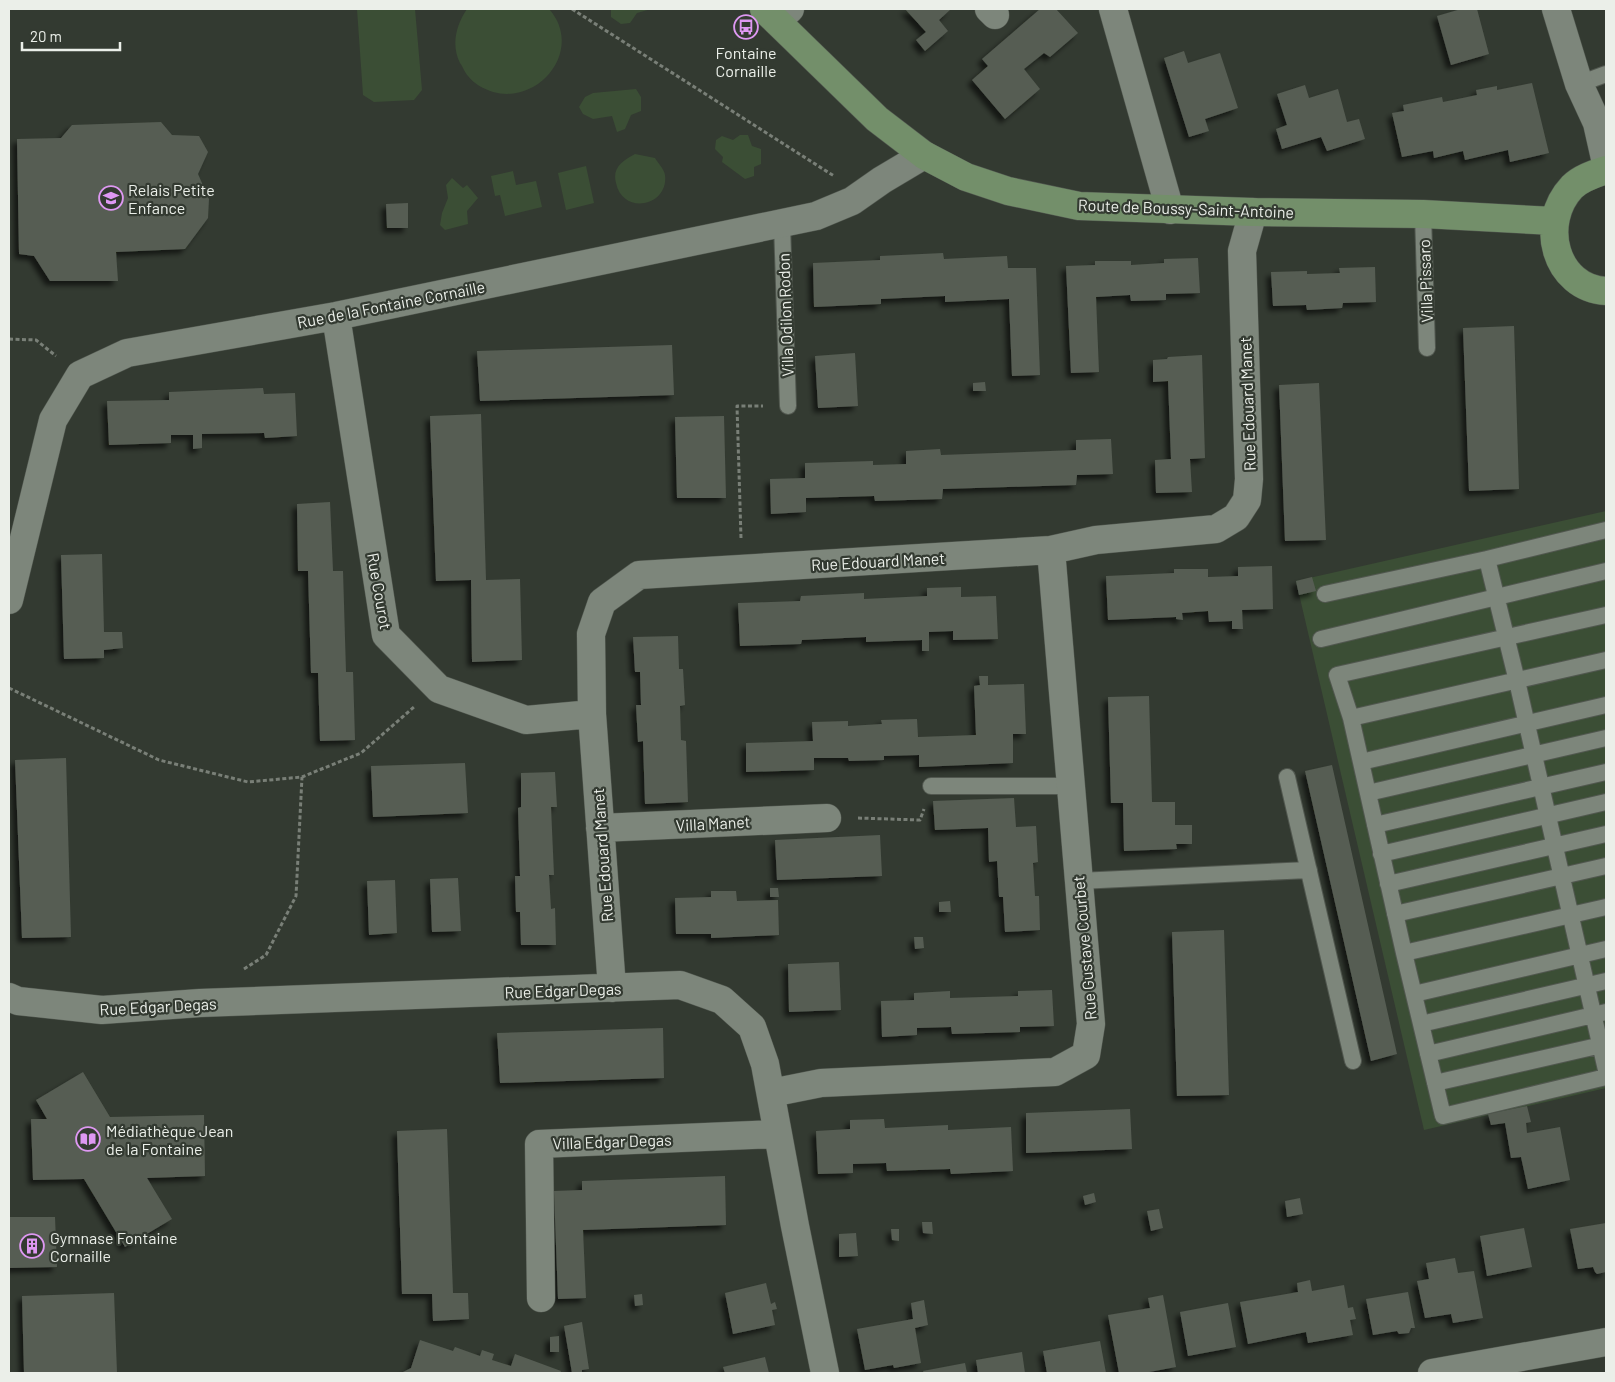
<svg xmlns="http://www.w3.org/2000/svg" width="1615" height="1382" font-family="Barlow,sans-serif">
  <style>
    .green { fill: #3b4e35 }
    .building { fill: #565d53; filter: url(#shadow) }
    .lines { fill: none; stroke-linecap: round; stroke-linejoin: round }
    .service-casing { stroke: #51574f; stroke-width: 18 }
    .minor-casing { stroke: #51574f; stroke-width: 29 }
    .secondary-casing { stroke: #51574f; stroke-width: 29 }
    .path { stroke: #797f77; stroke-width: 3; stroke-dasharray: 4 2.5; stroke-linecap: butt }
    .service { stroke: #7d867b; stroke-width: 16 }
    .minor { stroke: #7d867b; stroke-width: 28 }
    .secondary { stroke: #738f6a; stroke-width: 28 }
    .labels { text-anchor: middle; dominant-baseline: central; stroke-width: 4.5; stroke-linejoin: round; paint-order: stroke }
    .poi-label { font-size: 16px; fill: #ebefe9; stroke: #333a31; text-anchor: start }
    .street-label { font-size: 16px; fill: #ebefe9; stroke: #333a31 }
  </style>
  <defs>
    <filter id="shadow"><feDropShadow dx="-4.5" dy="4.5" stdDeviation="2.5" flood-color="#0009"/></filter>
  </defs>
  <rect width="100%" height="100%" fill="#333a31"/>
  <path class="green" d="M357 9H415L422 90 414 100 374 102 363 95Z
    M467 9H549C584 48 541 105 493 92 484 89 474 84 468 76 465 73 463 67 460 63 451 45 456 25 467 9Z
    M611 9H651L637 13 630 23 621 24 611 17Z
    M636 89 641 97V111L631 115 625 129 617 132 612 116 593 119 583 114 579 107 585 97 593 93Z
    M740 135H748L752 146 761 149V164L754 167V176L745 179 722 162 723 157 715 149 716 140 722 136 733 140Z
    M635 154 655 158C658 163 664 169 665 175 669 206 623 216 616 183 612 168 622 161 635 154Z
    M586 166 594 203 566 210 558 173Z
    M513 171 516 185 536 181 542 207 505 216 500 195 495 196 491 176Z
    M452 178 463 188 467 185 478 198 467 211 468 224 445 230 440 225 442 213 448 198 446 185Z
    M1606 511V1088L1424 1130 1296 581Z"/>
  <path class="building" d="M905 9H951L939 20 948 31 925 51 916 40 926 32Z
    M1040 9H1056L1078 33 1050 57 1044 53 1024 69 1040 89 1005 119 972 80 988 66 982 59Z
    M1461 9H1477L1489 54 1451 65 1437 16Z
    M1184 51 1188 63 1220 53 1238 108 1205 119 1209 131 1189 137 1164 58Z
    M1532 83 1549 153 1510 162 1508 150 1465 160 1463 151 1434 158 1433 151 1402 157 1392 113 1404 111 1403 105 1442 97 1443 102 1477 95 1476 90 1497 86V90Z
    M1305 85 1309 98 1338 89 1347 122 1359 119 1365 139 1327 151 1321 137 1282 149 1276 129 1287 125 1277 94Z
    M161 122 172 135 199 136 208 152 198 174 209 199 208 218 185 249 116 252 118 281H50L34 256 19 254 17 139 61 138 72 125Z
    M408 203V228H387L386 204Z
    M943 253 944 259 1007 256 1008 268H1036L1040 375 1012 376 1009 299 945 302V296L881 299V304L814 307 813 263 880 260V256Z
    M1198 258 1200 293 1166 294V300L1131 301 1130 295 1096 297 1099 372 1071 373 1066 266 1095 265V261H1131V265L1164 263V259Z
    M1375 267 1376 302 1343 303 1342 308 1307 310 1306 305 1273 306 1271 272 1307 271V274L1340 273 1339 268Z
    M1514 326 1519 489 1469 491 1463 328Z
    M672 345 674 395 480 401 477 351Z
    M855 353 858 406 818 408 815 356Z
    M1202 355 1205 458 1190 459 1192 492 1156 493 1155 460 1171 459 1168 381 1153 382V360L1167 359 1168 357Z
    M985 382 986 391H973V383Z
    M1319 383 1326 540 1285 541 1279 385Z
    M263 388 264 394 295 393 297 436 265 438 264 433 202 434V448L193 449V435H171V443L109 445 107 401 169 400V392Z
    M481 414 486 580 520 579 522 660 472 662 471 580 436 581 430 416Z
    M724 416 726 498H677L675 417Z
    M1111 439 1113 474 1077 475 1076 485 943 489 942 499 875 501 874 496 806 498V512L771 514 770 479 805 478V463L873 461V465L906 464V451L940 449 941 455 1076 450V440Z
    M330 502 333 571H343L346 672H353L355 740 320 741 318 673H311L308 571H298L297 504Z
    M102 554 104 632H122L123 648 104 650V658L64 659 61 555Z
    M1272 566 1273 609 1242 610 1243 629H1232V621L1209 622 1208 611 1182 613 1183 620 1176 619V617L1108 620 1106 576 1174 573V569H1208V577L1238 576V567Z
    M1312 577 1316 591 1299 595 1296 581Z
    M961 587V597L996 596 998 639 953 640V631L929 632V651H922V640L866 642V637L802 640 801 644 740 646 738 603 800 601 801 596 864 593V599L927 596V588Z
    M678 636 679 669H683L685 705 680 706 681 740 686 741 688 802 645 804 643 741 638 742 636 705H641L640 672H635L633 637Z
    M979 676H988V685L1024 684 1026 734H1013V763L919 767V755L884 756V760L849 761 848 758H814V770L746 772V743L813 741 812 722 848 721V726L882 724 881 720 917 719 918 737 976 735 974 686 980 685Z
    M1149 696 1152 802H1175V825H1192V844H1176L1177 849 1124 851 1123 803H1111L1108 697Z
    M66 758 71 937 22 938 15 760Z
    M465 763 468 813 373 817 371 766Z
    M1332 765 1397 1054 1371 1061 1305 771Z
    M555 772 557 807H551L554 875H549L551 909 555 908 556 945H521L520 912H516L515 876H520L518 808 521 807V773Z
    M1014 798 1016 827 1036 826 1038 862 1033 863 1035 896H1039L1040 930 1005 932 1003 897H999L997 861 989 862 988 828 935 830 933 801Z
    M880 835 882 876 777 880 775 840Z
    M458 878 461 931 432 932 430 879Z
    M395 880 397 933 369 935 367 881Z
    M770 888H778L779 897H770Z
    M711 891H736L737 901 778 900 779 935 711 938V934H676L675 898 711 897Z
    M950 901 951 912H939V902Z
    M1224 930 1229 1095 1177 1096 1172 932Z
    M914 937H923L924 948 915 949Z
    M839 962 841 1010 789 1012 788 964Z
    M1052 990 1054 1026 1020 1027V1032L952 1034 951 1027 917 1028V1035L882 1037 881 1001 914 1000V993L950 991V998L1018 996V991Z
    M663 1028 664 1078 500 1083 497 1033Z
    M83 1072 110 1117 204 1115 205 1176 147 1178 172 1219 125 1247 84 1179 33 1180 31 1119H47L36 1100Z
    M1527 1106 1531 1122 1526 1123 1527 1133 1560 1127 1570 1180 1528 1189 1521 1157 1511 1158 1505 1123 1491 1125 1488 1114Z
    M1130 1109 1132 1149 1026 1153V1113Z
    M884 1119 885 1128 948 1125V1130L1011 1127 1013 1171 951 1174 950 1169 887 1171 886 1163 853 1164V1173L818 1174 816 1131 850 1129V1120Z
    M447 1129 453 1293H468L469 1319 433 1321 432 1294H402L397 1131Z
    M725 1176 726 1225 583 1230 586 1298 558 1299 554 1191 582 1190V1181Z
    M1094 1193 1096 1202 1085 1205 1083 1196Z
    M1300 1198 1303 1214 1287 1217 1285 1201Z
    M1159 1209 1163 1228 1151 1231 1147 1211Z
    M9 1217H55L57 1267 9 1268Z
    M922 1222H932L933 1234 923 1233Z
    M1606 1223V1272L1597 1274 1595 1272 1593 1267 1578 1269 1570 1229Z
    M1524 1228 1532 1267 1487 1276 1480 1236Z
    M891 1229H899V1241L892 1240Z
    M856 1233 858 1256 839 1257V1234Z
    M1455 1258 1458 1273 1474 1271 1483 1318 1453 1323 1451 1314 1425 1318 1417 1281 1429 1279 1426 1263Z
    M1310 1280 1312 1291 1344 1285 1348 1308 1353 1307 1356 1319 1350 1320 1353 1335 1308 1343 1306 1332 1248 1344 1240 1302 1298 1292 1297 1283Z
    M766 1283 771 1304 775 1302 777 1309 772 1310 775 1325 733 1334 725 1293Z
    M1408 1292 1415 1328H1411L1409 1333 1399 1334 1397 1331 1373 1335 1366 1299Z
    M114 1293 117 1373H24L22 1296Z
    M642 1294 643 1305 635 1306 634 1295Z
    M1163 1295 1176 1367 1144 1373H1119L1108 1315 1150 1308 1148 1298Z
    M924 1300 928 1325 915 1328 921 1363 894 1368 893 1365 865 1370 857 1329 913 1319 911 1303Z
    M1228 1303 1236 1347 1188 1356 1180 1312Z
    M582 1322 589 1369 582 1370V1373H572L564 1326Z
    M559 1336V1352H550V1337Z
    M420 1340 453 1351 455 1347 480 1356 482 1350 494 1354 492 1360 511 1366 515 1354 561 1371 560 1373H401L411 1368Z
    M1100 1341 1106 1373H1047L1043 1351Z
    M1022 1352 1025 1373H978L976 1360Z
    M765 1357 769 1373H725L723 1367Z
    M965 1363 967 1373H924L923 1371Z"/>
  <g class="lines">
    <g class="service-casing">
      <path id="service" d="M1579 84 1606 74
        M1423 214 1427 348
        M782 224 788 406
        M1487 559 1517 681 1606 1070
        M1325 594 1487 559 1606 530
        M1606 615 1337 675 1351 718 1404 953 1443 1116 1606 1077
        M1321 639 1606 571
        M1351 718 1606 660
        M1361 762 1606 705
        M1287 777 1353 1061
        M931 786H1071
        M1368 793 1606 738
        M1375 825 1606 772
        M1381 854 1606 802
        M1079 881 1309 870
        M1388 884 1606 834
        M1395 914 1606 866
        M1404 953 1606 907
        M1414 994 1606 949
        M1421 1024 1606 981
        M1428 1054 1606 1012
        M1435 1083 1606 1044"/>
    </g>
    <g class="minor-casing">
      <path id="minor" d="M989 9 995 15
        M1113 9 1170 210
        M1556 9 1579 84 1597 123 1606 163
        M777 21 790 9
        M336 316 386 635 439 689 526 720 592 714
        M9 600 53 420 80 375 127 353 336 316 816 216 852 201 882 180 924 155
        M600 828 827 818
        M612 988 592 714 591 634 602 602 639 575 1051 550 1096 540 1216 529 1236 517 1247 500 1249 479 1242 251 1253 212
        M9 997 18 1001 102 1010 200 1003 680 985 722 1000 752 1027 765 1064 795 1226 825 1373
        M771 1093 821 1083 1055 1072 1086 1055 1091 1024 1051 550
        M541 1298 539 1144 778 1134
        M1432 1373 1606 1342"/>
    </g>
    <g class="secondary-casing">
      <path id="secondary" d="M764 9 877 119 924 155 966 177 1008 191 1079 206 1253 212 1423 214 1554 221
        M1606 170C1594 174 1581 178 1572 187 1538 223 1555 288 1606 291"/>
    </g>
    <path class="path" d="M572 9 834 176
      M9 339 36 340 56 356
      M741 538 737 406H763
      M9 688 159 760 248 782 302 777 361 753 414 707
      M858 818 920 820 924 809
      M244 969 266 955 296 896 302 777"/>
    <use href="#service" class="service"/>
    <use href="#minor" class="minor"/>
    <use href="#secondary" class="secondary"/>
  </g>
  <defs>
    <g id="bus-ring" transform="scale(1.25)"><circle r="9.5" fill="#333a31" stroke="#de98f2" stroke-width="1.5"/><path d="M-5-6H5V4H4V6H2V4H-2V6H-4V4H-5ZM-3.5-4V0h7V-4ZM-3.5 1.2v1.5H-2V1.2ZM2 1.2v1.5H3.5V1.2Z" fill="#de98f2"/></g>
    <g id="school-ring" transform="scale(1.25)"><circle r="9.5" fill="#333a31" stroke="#de98f2" stroke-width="1.5"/><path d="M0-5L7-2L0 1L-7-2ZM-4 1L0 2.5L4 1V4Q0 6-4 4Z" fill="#de98f2"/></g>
    <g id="library-ring" transform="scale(1.25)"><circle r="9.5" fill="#333a31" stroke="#de98f2" stroke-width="1.5"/><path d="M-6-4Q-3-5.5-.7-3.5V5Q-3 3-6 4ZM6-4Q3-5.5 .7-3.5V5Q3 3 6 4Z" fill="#de98f2"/></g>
    <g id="building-ring" transform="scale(1.25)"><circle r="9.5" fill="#333a31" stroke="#de98f2" stroke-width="1.5"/><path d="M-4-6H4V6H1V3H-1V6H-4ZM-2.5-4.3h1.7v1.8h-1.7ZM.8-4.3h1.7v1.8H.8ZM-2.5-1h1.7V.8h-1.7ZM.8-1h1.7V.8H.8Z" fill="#de98f2"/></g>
  </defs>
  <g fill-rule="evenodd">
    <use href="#bus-ring" x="746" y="27"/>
    <use href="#school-ring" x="111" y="198"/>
    <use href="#library-ring" x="88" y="1139"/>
    <use href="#building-ring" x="32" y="1246"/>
  </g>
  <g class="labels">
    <g class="poi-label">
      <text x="746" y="52" text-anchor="middle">Fontaine<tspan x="746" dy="18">Cornaille</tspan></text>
      <text x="128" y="189">Relais Petite<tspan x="128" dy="18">Enfance</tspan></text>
      <text x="106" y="1130">Médiathèque Jean<tspan x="106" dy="18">de la Fontaine</tspan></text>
      <text x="50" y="1237">Gymnase Fontaine<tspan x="50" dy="18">Cornaille</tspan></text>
    </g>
    <g class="street-label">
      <text transform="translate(1186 208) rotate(2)">Route de Boussy-Saint-Antoine</text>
      <text transform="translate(1425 281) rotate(-92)">Villa Pissaro</text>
      <text transform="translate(391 304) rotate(-11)">Rue de la Fontaine Cornaille</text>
      <text transform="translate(785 315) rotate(-92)">Villa Odilon Rodon</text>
      <text transform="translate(1247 404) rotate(-92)">Rue Edouard Manet</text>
      <text transform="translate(878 561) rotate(-3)">Rue Edouard Manet</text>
      <text transform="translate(380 591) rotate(80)">Rue Courot</text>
      <text transform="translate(713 823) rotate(-3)">Villa Manet</text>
      <text transform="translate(602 855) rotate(-94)">Rue Edouard Manet</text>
      <text transform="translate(1084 948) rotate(-95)">Rue Gustave Courbet</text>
      <text transform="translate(563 990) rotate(-2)">Rue Edgar Degas</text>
      <text transform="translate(158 1006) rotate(-3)">Rue Edgar Degas</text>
      <text transform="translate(612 1141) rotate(-2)">Villa Edgar Degas</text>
    </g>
  </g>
  <rect width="1615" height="1382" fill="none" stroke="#ebefe9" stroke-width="20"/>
  <path d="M22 42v8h98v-8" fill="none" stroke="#ebefe9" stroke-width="2.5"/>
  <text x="30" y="42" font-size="15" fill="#ebefe9" stroke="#333a31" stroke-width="4" paint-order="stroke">20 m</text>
</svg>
